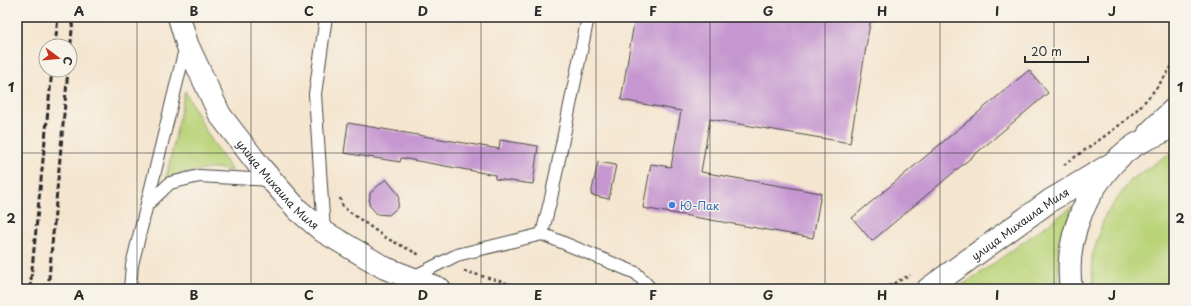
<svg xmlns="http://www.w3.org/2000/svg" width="1191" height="306" font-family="'Playpen Sans',sans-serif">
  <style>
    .green { fill: #bad378; stroke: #727f52 }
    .building { fill: #c596d0 }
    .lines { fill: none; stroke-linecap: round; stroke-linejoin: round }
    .lane-casing { stroke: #494744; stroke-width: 14 }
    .secondary-casing { stroke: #494744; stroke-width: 24 }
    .primary-casing { stroke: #494744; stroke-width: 24 }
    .path { stroke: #494744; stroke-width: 2.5; stroke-dasharray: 3 3; stroke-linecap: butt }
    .lane { stroke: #fff; stroke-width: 12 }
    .secondary { stroke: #fff; stroke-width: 22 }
    .primary { stroke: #fff; stroke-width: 22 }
    .rail { stroke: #2b2b2b; stroke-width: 3; stroke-dasharray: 6 3; stroke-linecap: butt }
    .grid { fill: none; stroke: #2b2b2b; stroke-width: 1; stroke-opacity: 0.55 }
    .shop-dot { fill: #3f7fe0; stroke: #f7f3e8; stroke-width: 1.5 }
    .labels { text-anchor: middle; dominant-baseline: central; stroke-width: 3; stroke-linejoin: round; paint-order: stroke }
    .street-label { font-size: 11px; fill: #2b2b2b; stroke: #f7f3e8 }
    .shop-label { font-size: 11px; fill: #366cbe; stroke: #f7f3e8; text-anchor: start }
    .neatline { fill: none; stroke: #2b2b2b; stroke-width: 1.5 }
    .grid-label { font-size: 13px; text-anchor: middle; font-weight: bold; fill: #2b2b2b }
  </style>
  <rect width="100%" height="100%" fill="#f7f3e8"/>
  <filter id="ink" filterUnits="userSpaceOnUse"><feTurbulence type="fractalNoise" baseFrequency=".025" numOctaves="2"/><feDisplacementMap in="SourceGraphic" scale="8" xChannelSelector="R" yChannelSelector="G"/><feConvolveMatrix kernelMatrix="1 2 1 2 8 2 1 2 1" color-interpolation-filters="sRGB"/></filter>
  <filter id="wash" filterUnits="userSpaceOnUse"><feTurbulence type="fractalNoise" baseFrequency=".012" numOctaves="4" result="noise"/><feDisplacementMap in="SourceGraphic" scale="16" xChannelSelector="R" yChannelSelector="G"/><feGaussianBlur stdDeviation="0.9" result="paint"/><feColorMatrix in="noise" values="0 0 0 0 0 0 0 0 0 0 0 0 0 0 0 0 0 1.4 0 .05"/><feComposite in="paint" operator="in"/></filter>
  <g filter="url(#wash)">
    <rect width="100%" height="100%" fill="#f4e5cf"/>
    <path class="green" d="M17 17H23L17 90Z
      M185 91 207 133 232 171 216 168 183 173 166 179Z
      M1174 153V289H1093L1092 257 1105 215 1131 180 1167 155Z
      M1072 207 1070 216 1059 244V289H956L976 276Z"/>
    <g id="blocks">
      <path class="building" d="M635 17H871L850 143 710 119 701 172 821 193 813 238 643 208 651 164 671 167 681 111 621 100Z
        M1029 70 1048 93 872 241 852 218Z
        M348 123 499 149 500 140 538 146 533 184 495 179V175L401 158 400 162 344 153Z
        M598 162 616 165 609 199 591 195Z
        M386 179 399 195 398 207 389 215 377 214 369 205 370 193Z"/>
    </g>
  </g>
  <g filter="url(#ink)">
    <use href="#blocks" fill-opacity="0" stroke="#494744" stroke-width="1"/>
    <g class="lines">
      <g class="lane-casing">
        <path id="lane" d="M588 17 551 198 542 234 636 273 651 289
          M147 205 170 183 199 176 272 180
          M324 232 315 94 326 17
          M411 278 457 255 542 234
          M130 289 132 265 186 45"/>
      </g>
      <g class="secondary-casing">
        <g id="secondary">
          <path id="s1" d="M179 17 187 44 220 115 261 168 298 210 324 232 385 268 440 289"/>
          <path id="s2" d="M928 289 1051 200 1113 163"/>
        </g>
      </g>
      <g class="primary-casing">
        <path id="primary" d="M1149 133 1174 109
          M1071 289C1065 247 1079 205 1106 172 1114 162 1124 152 1135 145 1147 138 1161 133 1174 127"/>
      </g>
      <path class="path" d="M1064 165C1083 151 1103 138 1122 123 1142 107 1160 85 1174 63
        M340 198 343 207 386 238 420 255
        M464 271 527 289
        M883 289 910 275"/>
      <use href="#lane" class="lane"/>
      <use href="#secondary" class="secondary"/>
      <use href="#primary" class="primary"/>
      <path class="rail" d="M55 46 58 17
        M70 54 73 17
        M30 289 52 70
        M48 289 68 70"/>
    </g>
  </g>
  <path class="grid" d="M137 17V289M251 17V289M366 17V289M481 17V289M596 17V289M710 17V289M825 17V289M940 17V289M1054 17V289M17 153H1174"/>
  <circle class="shop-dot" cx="672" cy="205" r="4"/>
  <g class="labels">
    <g class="street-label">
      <text stroke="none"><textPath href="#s1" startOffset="197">улица Михаила Миля</textPath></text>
      <text stroke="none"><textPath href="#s2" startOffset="113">улица Михаила Миля</textPath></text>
    </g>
    <g class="shop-label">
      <text x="680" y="205">Ю-Пак</text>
    </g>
  </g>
  <rect width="1191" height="306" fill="none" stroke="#f7f3e8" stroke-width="44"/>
  <g transform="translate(58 58) rotate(106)"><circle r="19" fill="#f7f3e8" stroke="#a5a39c"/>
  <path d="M0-3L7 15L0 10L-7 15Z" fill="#c8321e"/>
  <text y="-6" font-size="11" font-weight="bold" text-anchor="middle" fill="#2b2b2b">С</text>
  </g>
  <path d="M1025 56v6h63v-6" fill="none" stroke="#2b2b2b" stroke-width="2"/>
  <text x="1031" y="56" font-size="12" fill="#2b2b2b" stroke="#f7f3e8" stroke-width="3" paint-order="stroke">20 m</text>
  <rect x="22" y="22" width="1147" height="262" class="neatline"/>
  <g class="grid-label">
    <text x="79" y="16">A</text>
    <text x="194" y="16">B</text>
    <text x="309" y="16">C</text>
    <text x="423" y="16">D</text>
    <text x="538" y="16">E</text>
    <text x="653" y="16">F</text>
    <text x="768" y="16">G</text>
    <text x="882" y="16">H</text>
    <text x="997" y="16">I</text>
    <text x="1112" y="16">J</text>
    <text x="11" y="92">1</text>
    <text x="1180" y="92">1</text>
    <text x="11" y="223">2</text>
    <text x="1180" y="223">2</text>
    <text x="79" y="300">A</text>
    <text x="194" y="300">B</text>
    <text x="309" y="300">C</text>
    <text x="423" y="300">D</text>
    <text x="538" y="300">E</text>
    <text x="653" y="300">F</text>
    <text x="768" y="300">G</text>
    <text x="882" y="300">H</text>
    <text x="997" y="300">I</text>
    <text x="1112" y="300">J</text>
  </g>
</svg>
